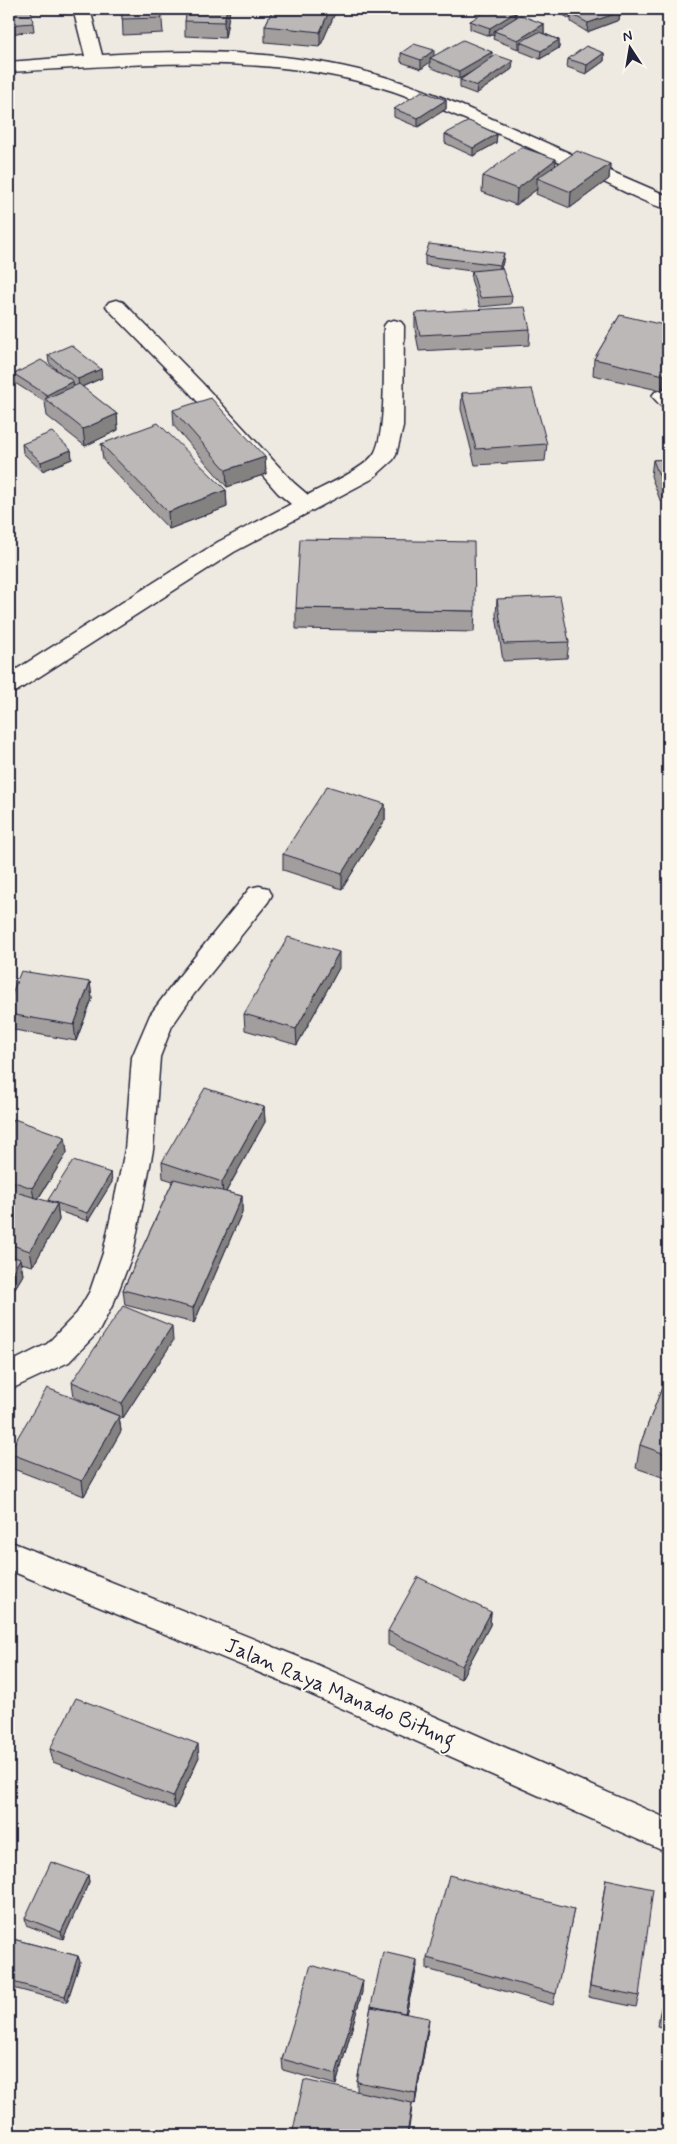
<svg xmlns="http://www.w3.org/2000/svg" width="677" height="2144" font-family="Mynerve,sans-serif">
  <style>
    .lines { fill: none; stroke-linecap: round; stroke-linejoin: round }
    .minor-casing { stroke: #22223b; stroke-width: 3 }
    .highway-casing { stroke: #22223b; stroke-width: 3 }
    .minor { fill: #fbf7ec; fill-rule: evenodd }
    .highway { fill: #fbf7ec; fill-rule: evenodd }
    .wall { fill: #a29e9e; stroke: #22223b }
    .shaded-wall { fill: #848181; stroke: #22223b }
    .building { fill: #bcb8b8; stroke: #22223b }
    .labels { text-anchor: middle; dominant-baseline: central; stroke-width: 4; stroke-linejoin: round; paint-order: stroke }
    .near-street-label { font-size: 21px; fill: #22223b; stroke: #fbf7ec }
  </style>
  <rect width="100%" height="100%" fill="#eeeae2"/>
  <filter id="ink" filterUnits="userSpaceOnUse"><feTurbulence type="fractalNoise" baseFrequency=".02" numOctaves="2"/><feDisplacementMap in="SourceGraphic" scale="10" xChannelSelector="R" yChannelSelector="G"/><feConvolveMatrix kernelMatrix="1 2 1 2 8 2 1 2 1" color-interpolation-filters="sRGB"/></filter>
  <g filter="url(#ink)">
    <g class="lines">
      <g class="minor-casing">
        <path id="minor" d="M73 9H90L102 55C192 49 287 50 374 74 423 87 469 109 515 129 566 152 617 174 668 196V209C645 204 621 189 599 180 537 152 475 121 412 98 283 49 143 64 9 72V62L85 56Z
          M116 300 123 302 203 384 294 483 308 495C324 486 367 468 375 452 387 429 383 354 384 326L387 322 394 320 401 322 404 326 403 427 396 455 393 460 372 479 234 552 17 691 9 693V674L218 542 291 504 278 493 189 392 109 310 106 306 109 302Z
          M662 390 668 391V408L661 406 652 396 655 392Z
          M259 886 268 888 272 895 268 902 194 994 172 1026 160 1057 153 1150 133 1253 114 1302 99 1331 69 1362 9 1390V1363L47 1344 77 1313 90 1291 103 1253 125 1150 132 1057 150 1015 176 980 250 888Z"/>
      </g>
      <g class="highway-casing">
        <path id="highway" d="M9 1541 311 1662 668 1819V1853L287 1684 9 1570Z"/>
      </g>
      <use href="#minor" class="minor"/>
      <use href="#highway" class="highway"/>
    </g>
    <path class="wall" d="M122 9H161L163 33 123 35Z
      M230 9 225 38 185 36V21Z
      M273 9H335V13L320 47 265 42V26Z
      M553 9H615L620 12 619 20 587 32 571 22V18L570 19Z
      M9 11 33 23 34 31 9 34Z
      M516 12V18L544 24V33H543L559 40V48L540 59 520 51V47L518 49 493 39 494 34 489 36 470 29V21Z
      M492 52V58L512 69 476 94 460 88V80L473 71 459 79 430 67V62L421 69 401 62V53L434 56Z
      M604 53V61L586 74 567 67 568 59Z
      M446 100V109L418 127 394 117V109Z
      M445 134H497L496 143 473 156 445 143Z
      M556 159 555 166 610 164 609 179 570 208 536 194 537 189 516 205 482 192 483 176Z
      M425 256 503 262 501 268 512 296 511 304 480 307 471 279 472 271 425 265Z
      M415 313 530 329 529 345 419 351 415 329Z
      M620 315 668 379 662 391 593 375 594 359Z
      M48 355 102 378 82 387 117 414 118 430 85 446 47 416 45 402 15 383 14 374H62L49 363Z
      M462 393 547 444 545 461 475 465 461 409Z
      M173 410 265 457 266 474 227 487 174 426Z
      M22 444 71 450 72 459 42 471 23 453Z
      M101 444 226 490 227 507 169 529 103 460Z
      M668 459V499L660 500 651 476 653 460Z
      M497 599 569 642 567 658 503 661 496 615Z
      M296 608 475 611 474 632 296 629Z
      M385 804V820L342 889 283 870V854Z
      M339 968 297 1045 245 1030 244 1014Z
      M90 982 92 999 76 1041 9 1029V1001Z
      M264 1107 265 1122 226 1192 242 1196V1212L194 1323 125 1305 123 1290 173 1181 163 1178 162 1162Z
      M9 1127 65 1137 67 1153 38 1199 49 1202 48 1200 111 1173 112 1182 88 1221 58 1211 59 1220 33 1266 21 1263 23 1275 9 1298Z
      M173 1341 123 1418 119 1416 121 1431 84 1496 11 1468 9 1452 119 1416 74 1397 72 1382Z
      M668 1372V1479L636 1468 640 1445Z
      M491 1612 490 1625 461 1679 388 1645V1631Z
      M50 1749 199 1757 175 1809 53 1762Z
      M88 1875 89 1882 63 1939 26 1925 25 1918Z
      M606 1879 639 1996 636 2007 588 1997 604 1891Z
      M574 1909 553 2005 427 1969V1958Z
      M9 1938 78 1956 80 1962 67 2002 9 1987Z
      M417 1966 406 2014 428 2029 415 2104 412 2103 411 2114 357 2092V2082L371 2006Z
      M668 1975V2029L657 2026Z
      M362 1992 336 2085 283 2070 282 2059Z"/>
    <path class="shaded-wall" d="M227 9H230L225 38 224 22Z
      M330 9H335V13L320 47V32Z
      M575 9H595L571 14V18L570 19 571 10Z
      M516 12 515 20 494 31V34L489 36 490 28Z
      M620 12 619 20 587 32 588 23Z
      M544 24V33L525 44 520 42V48L518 49V40Z
      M559 40V48L540 59 541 51Z
      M434 50V59L430 58V62L421 69V60Z
      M492 52 491 61 459 79V71Z
      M604 53V61L586 74 587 65Z
      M513 61 512 69 476 94 477 86Z
      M446 100V109L418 127V118Z
      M497 134 496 143 473 156V148Z
      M556 159 555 175 537 178V189L516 205 517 189Z
      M610 164 609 179 570 208 571 192Z
      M504 253 503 262 499 274 500 265Z
      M668 366V379L662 391 664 375Z
      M101 369 102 378 79 388 78 379Z
      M73 381 74 390 47 401V395Z
      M117 414 118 430 85 446 83 429Z
      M71 450 72 459 42 471 41 462Z
      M265 457 266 474 227 487 226 470Z
      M226 490 227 507 169 529 168 512Z
      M385 804V820L342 889V873Z
      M339 952V968L297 1045 296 1029Z
      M90 982 92 999 76 1041 74 1025Z
      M264 1107 265 1122 223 1197 222 1182Z
      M65 1137 67 1153 35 1203 32 1188Z
      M111 1173 112 1182 88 1221 87 1213Z
      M242 1196V1212L194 1323 193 1308Z
      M57 1204 59 1220 33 1266 30 1251Z
      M20 1259 23 1275 9 1298V1278Z
      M172 1326 173 1341 123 1418 122 1403Z
      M119 1416 121 1431 84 1496 82 1481Z
      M491 1612 490 1625 461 1679 462 1666Z
      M198 1744 199 1757 175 1809 173 1797Z
      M88 1875 89 1882 63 1939 61 1932Z
      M78 1956 80 1962 67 2002 65 1996Z
      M417 1960V1966L405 2019V2013Z
      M363 1980 362 1992 336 2085V2074Z
      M429 2018 428 2029 415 2104 416 2093Z
      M412 2103 411 2114 408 2135H407Z"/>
    <path class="building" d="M31 9 33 23 9 25V11Z
      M122 9H161L162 18 122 19Z
      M187 9H227L224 22 185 21Z
      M273 9H330L320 32 265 26Z
      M490 9H508L516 12 490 28 470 21Z
      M585 9H615L620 12 588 23 571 14Z
      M520 15 544 24 518 40 494 31Z
      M539 32 559 40 541 51 520 42Z
      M463 40 492 52 459 71 430 58Z
      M414 44 434 50 421 60 401 53Z
      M586 46 604 53 587 65 568 59Z
      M496 55 513 61 477 86 460 80Z
      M422 91 446 100 418 118 394 109Z
      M469 121 497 134 473 148 445 134Z
      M521 147 556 159 517 189 483 176Z
      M577 151 610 164 571 192 537 178Z
      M429 244 504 253 500 265 425 256Z
      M502 268 512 296 480 298 472 271Z
      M525 307 530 329 420 335 415 313Z
      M620 315 668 326V366L664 375 594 359Z
      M71 345 101 369 78 379 48 355Z
      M41 360 73 381 47 395 14 374Z
      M79 384 117 414 83 429 45 399Z
      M532 389 547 444 476 449 462 393Z
      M211 398 265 457 226 470 173 410Z
      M158 423 226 490 168 512 101 444Z
      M52 432 71 450 41 462 22 444Z
      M668 459V483H662L653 460Z
      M300 539 474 542 475 611 296 608Z
      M560 596 569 642 504 644 497 599Z
      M327 786 385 804 342 873 283 854Z
      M288 937 339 952 296 1029 244 1014Z
      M21 971 90 982 74 1025 9 1014V1001Z
      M205 1088 264 1107 222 1182 162 1162Z
      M14 1119 65 1137 32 1188 9 1180V1127Z
      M73 1161 111 1173 87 1213 48 1200Z
      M174 1179 242 1196 193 1308 123 1290Z
      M9 1190 57 1204 30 1251 9 1244Z
      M9 1255 20 1259 9 1278Z
      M123 1306 172 1326 122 1403 72 1382Z
      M668 1372V1455L640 1445Z
      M47 1388 119 1416 82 1481 9 1453V1452Z
      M418 1577 491 1612 462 1666 388 1631Z
      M76 1698 198 1744 173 1797 50 1749Z
      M51 1862 88 1875 61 1932 25 1918Z
      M449 1875 574 1909 556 1994 427 1958Z
      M606 1879 653 1889 639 1996 590 1986Z
      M9 1938 78 1956 65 1996 9 1981Z
      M383 1952 417 1960 405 2013 371 2006Z
      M311 1965 363 1980 336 2074 282 2059Z
      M668 1979V2017L661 2015Z
      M371 2007 429 2018 416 2093 357 2082Z
      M304 2080 412 2103 407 2135H292Z"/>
  </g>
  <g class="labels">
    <g class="near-street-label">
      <text transform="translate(340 1693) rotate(23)">Jalan Raya Manado Bitung</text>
    </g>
  </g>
  <rect width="677" height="2144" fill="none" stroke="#fbf7ec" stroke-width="30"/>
  <rect x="15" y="15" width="647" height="2114" fill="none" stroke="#22223b" stroke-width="2" filter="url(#ink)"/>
  <g transform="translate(630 48) rotate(348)" stroke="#fbf7ec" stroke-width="4" paint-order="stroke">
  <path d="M0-4L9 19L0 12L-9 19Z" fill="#22223b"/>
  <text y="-8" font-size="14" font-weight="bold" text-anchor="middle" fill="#22223b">N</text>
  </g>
</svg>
